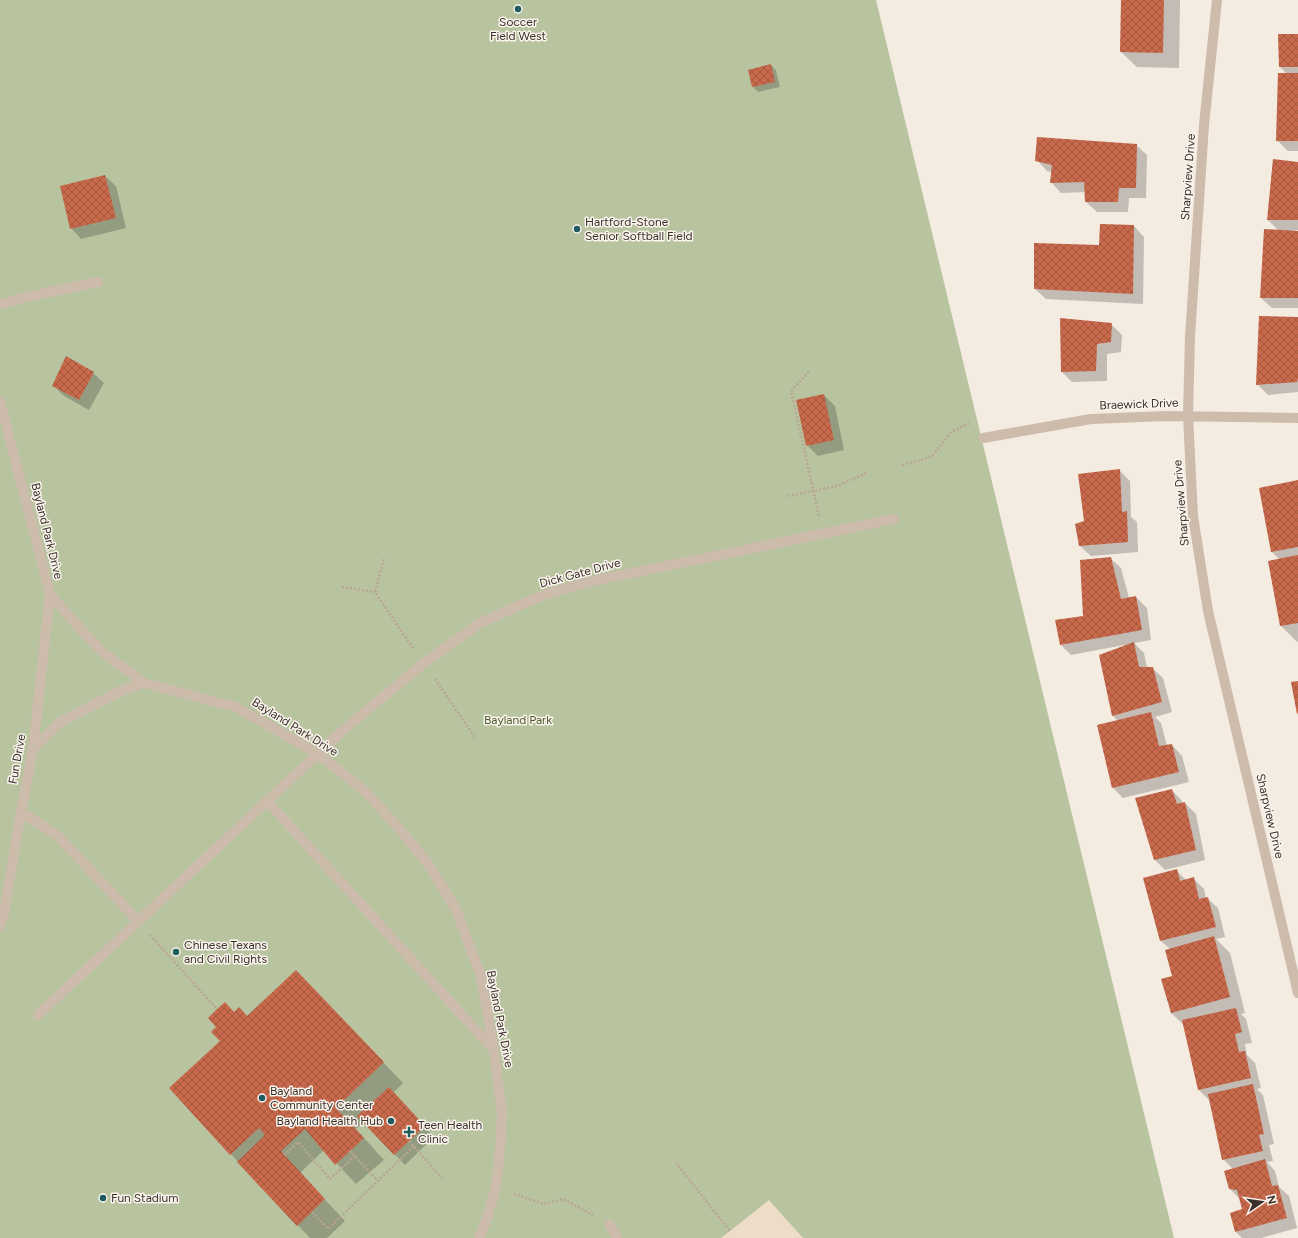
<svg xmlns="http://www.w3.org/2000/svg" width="1298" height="1238" font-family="Figtree,sans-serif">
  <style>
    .green { fill: #b8c4a0 }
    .plaza { fill: #ecdcc8 }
    .shadow { fill: #0003 }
    .building { fill: url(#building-cross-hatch) }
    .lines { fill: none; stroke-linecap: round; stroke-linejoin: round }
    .path { stroke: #b9a596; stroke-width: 2.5; stroke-dasharray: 2 2; stroke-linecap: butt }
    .minor { stroke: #cdbbac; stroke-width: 10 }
    .poi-dot { fill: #1f5a5e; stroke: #fbf5ee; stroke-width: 1.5 }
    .labels { text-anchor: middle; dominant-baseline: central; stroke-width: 3; stroke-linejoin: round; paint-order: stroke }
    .poi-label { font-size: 12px; fill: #3b302b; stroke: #fbf5ee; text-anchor: start }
    .street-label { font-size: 12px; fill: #3b302b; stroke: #fbf5ee }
    .park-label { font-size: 12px; fill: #4a5a2e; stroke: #fbf5ee }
  </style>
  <defs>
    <pattern id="building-cross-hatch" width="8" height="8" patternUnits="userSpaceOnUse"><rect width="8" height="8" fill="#c8694b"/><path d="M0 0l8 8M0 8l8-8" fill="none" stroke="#a4573f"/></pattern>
  </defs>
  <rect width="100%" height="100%" fill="#f4ebe1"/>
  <path class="green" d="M0 0H876L1174 1238H0Z"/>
  <path class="plaza" d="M769 1200 803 1238H721L730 1231Z"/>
  <path class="shadow" d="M1122 0H1180L1179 68 1137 67 1121 52Z
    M1298 35V151H1288L1277 140 1287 74 1280 67Z
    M771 65 776 70 780 87 758 92 753 87Z
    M1136 145 1147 155 1146 198H1129L1128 212H1097L1086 202V192L1061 193 1051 182 1052 172 1047 171 1037 160Z
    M1273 160 1298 163V230H1295V232H1298V308H1272L1261 298 1279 231 1268 220Z
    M105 176 116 186 126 228 81 239 71 228Z
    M1134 226 1144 237 1143 304 1046 299 1035 289 1100 246Z
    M1298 318V392L1268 395 1257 384Z
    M1111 324 1122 335 1121 352 1107 354V381L1072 382 1062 372Z
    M93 373 104 383 89 410 64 396 53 385Z
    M824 395 835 406 844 450 818 456 807 445Z
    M1119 470 1130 481 1131 517 1137 522 1138 552 1091 556 1080 546 1085 522Z
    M1298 481V641L1297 642 1281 626 1269 562 1280 560 1272 552 1260 489Z
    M1110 558 1121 568 1129 598 1136 597 1147 608 1151 640 1134 643 1144 653 1147 668H1152L1163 678 1172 712 1155 717 1161 723 1167 746 1172 745 1182 756 1189 782 1123 798 1113 788 1098 725 1118 721 1113 716 1100 656 1124 647V645L1071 655 1061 645 1056 620 1084 617Z
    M1172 790 1182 801 1183 803H1185L1196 814 1205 860 1165 870 1154 859Z
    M1176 870 1186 880 1193 878 1204 889 1206 898H1207L1218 908 1225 937 1216 939 1230 953 1245 1013 1241 1014 1246 1019 1252 1043 1245 1044 1247 1055 1255 1063 1261 1088 1257 1089 1263 1095 1274 1144 1269 1145 1273 1161 1267 1162 1275 1171 1279 1187 1289 1196 1297 1228 1261 1238H1242L1236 1232 1243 1210 1240 1199 1230 1189 1233 1169 1223 1159 1209 1100 1199 1090 1185 1026 1171 1013 1173 977 1170 949 1161 941Z
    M296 971 403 1083 393 1093 434 1137 405 1165 364 1122 356 1129 384 1160 356 1184 324 1150 300 1173 345 1221 327 1238H310L238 1162 171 1088 221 1041 234 1013 247 1017Z"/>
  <path class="building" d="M1121 0H1164L1163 53 1120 52Z
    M1278 34H1298V67H1279Z
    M771 64 775 82 752 87 748 70Z
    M1278 73H1298V141H1276Z
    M1037 137 1137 144 1136 188H1119L1118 202H1085L1084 182 1050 183 1052 165 1035 161Z
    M1273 159 1298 162V220H1267Z
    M105 175 116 218 70 229 60 186Z
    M1100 224 1134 225 1133 294 1034 289V243L1099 245Z
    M1264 229 1298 231V298H1260Z
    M1259 316 1298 317V378L1297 382 1256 385Z
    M1060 318 1112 323 1111 342 1097 344 1096 371 1061 372Z
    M66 356 94 372 79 400 52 386Z
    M824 394 834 440 806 446 796 400Z
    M1120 469 1122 512 1127 511 1128 542 1079 546 1075 524 1084 521 1078 474Z
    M1298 480V547L1271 552 1259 488Z
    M1298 555V623L1280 626 1268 561Z
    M1111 557 1121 599 1136 596 1142 630 1060 645 1055 620 1083 616 1080 560Z
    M1134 642 1139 667H1153L1162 702 1112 716 1099 655Z
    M1298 681V713L1297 714 1291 682Z
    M1151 712 1159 746 1172 744 1179 772 1112 788 1097 725Z
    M1172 789 1177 804 1185 802 1196 850 1154 860 1135 798Z
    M1177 869 1180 881 1194 877 1199 899 1208 897 1216 927 1160 941 1143 878Z
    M1214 936 1230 997 1171 1013 1161 979 1172 976 1165 950Z
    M296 970 384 1062 336 1108 364 1138 335 1165 305 1129 281 1151 325 1199 297 1226 237 1162 265 1135 259 1128 230 1155 169 1088 220 1041 211 1032 216 1027 208 1018 217 1009 225 1002 234 1012 239 1007 247 1016Z
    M1236 1008 1242 1032 1235 1034 1239 1052 1245 1051 1251 1078 1198 1090 1182 1020Z
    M1253 1084 1264 1134 1259 1135 1263 1151 1222 1160 1208 1094Z
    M389 1087 425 1126 394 1155 357 1116Z
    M1265 1159 1272 1186 1278 1185 1287 1218 1235 1232 1230 1213 1242 1209 1237 1190 1229 1189 1224 1171Z"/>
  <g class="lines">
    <path class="path" d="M809 372 791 391 819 516
      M902 465 922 460 933 455 951 432 970 423
      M788 496 837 486 866 473
      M384 559 375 592 413 648
      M342 587 375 592
      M435 679 476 739
      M150 935 217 1009
      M409 1141 442 1178
      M350 1151 378 1181
      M284 1155 298 1142 330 1179 355 1156
      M676 1163 730 1231
      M514 1194 544 1204 563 1199 593 1215
      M312 1212 328 1229 414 1146"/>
    <path class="minor" d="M1217 0 1204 125 1190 337 1188 416 1193 516 1208 611 1298 993
      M0 304 26 297 98 282
      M0 401 50 594 76 624 101 651 144 683 236 707 318 754 365 791 396 825 427 862 456 909 481 977 494 1050 502 1112 500 1151 496 1187 488 1216 479 1238
      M983 438 1091 419 1166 416 1298 418
      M33 749 60 722 123 690 144 683
      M267 801 493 1049
      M21 812 58 836 138 921
      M0 927 4 914 21 812 33 749 50 594
      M38 1015 341 732 424 663 480 623 543 595 593 581 894 519
      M609 1224 618 1238"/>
  </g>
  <g class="poi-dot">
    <circle cx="518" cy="9" r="4"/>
    <circle cx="577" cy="229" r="4"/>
    <circle cx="176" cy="952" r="4"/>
    <circle cx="262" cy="1098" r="4"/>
    <circle cx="391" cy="1121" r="4"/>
    <path d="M407 1126h4v4h4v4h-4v4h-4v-4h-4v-4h4z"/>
    <circle cx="103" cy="1198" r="4"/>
  </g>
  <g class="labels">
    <g class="poi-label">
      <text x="518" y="22" text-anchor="middle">Soccer<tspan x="518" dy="14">Field West</tspan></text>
      <text x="585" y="222">Hartford-Stone<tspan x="585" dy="14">Senior Softball Field</tspan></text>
      <text x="184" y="945">Chinese Texans<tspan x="184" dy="14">and Civil Rights</tspan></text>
      <text x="270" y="1091">Bayland<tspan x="270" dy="14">Community Center</tspan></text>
      <text x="383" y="1121" text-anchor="end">Bayland Health Hub</text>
      <text x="418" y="1125">Teen Health<tspan x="418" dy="14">Clinic</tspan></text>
      <text x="111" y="1198">Fun Stadium</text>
    </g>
    <g class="street-label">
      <text transform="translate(1188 177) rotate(-86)">Sharpview Drive</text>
      <text transform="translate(1139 404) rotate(-2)">Braewick Drive</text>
      <text transform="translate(1181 503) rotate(-95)">Sharpview Drive</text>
      <text transform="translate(47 531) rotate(76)">Bayland Park Drive</text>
      <text transform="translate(580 573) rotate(-15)">Dick Gate Drive</text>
      <text transform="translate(295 727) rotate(32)">Bayland Park Drive</text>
      <text transform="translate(17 759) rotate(-80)">Fun Drive</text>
      <text transform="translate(1270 816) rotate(77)">Sharpview Drive</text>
      <text transform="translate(500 1019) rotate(79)">Bayland Park Drive</text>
    </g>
    <g class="park-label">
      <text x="518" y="720">Bayland Park</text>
    </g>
  </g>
  <g transform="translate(1262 1202) rotate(77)" stroke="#fbf5ee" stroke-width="3" paint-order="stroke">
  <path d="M0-3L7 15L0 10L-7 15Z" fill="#3b302b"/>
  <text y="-6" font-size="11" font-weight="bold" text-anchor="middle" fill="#3b302b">N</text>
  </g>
</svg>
